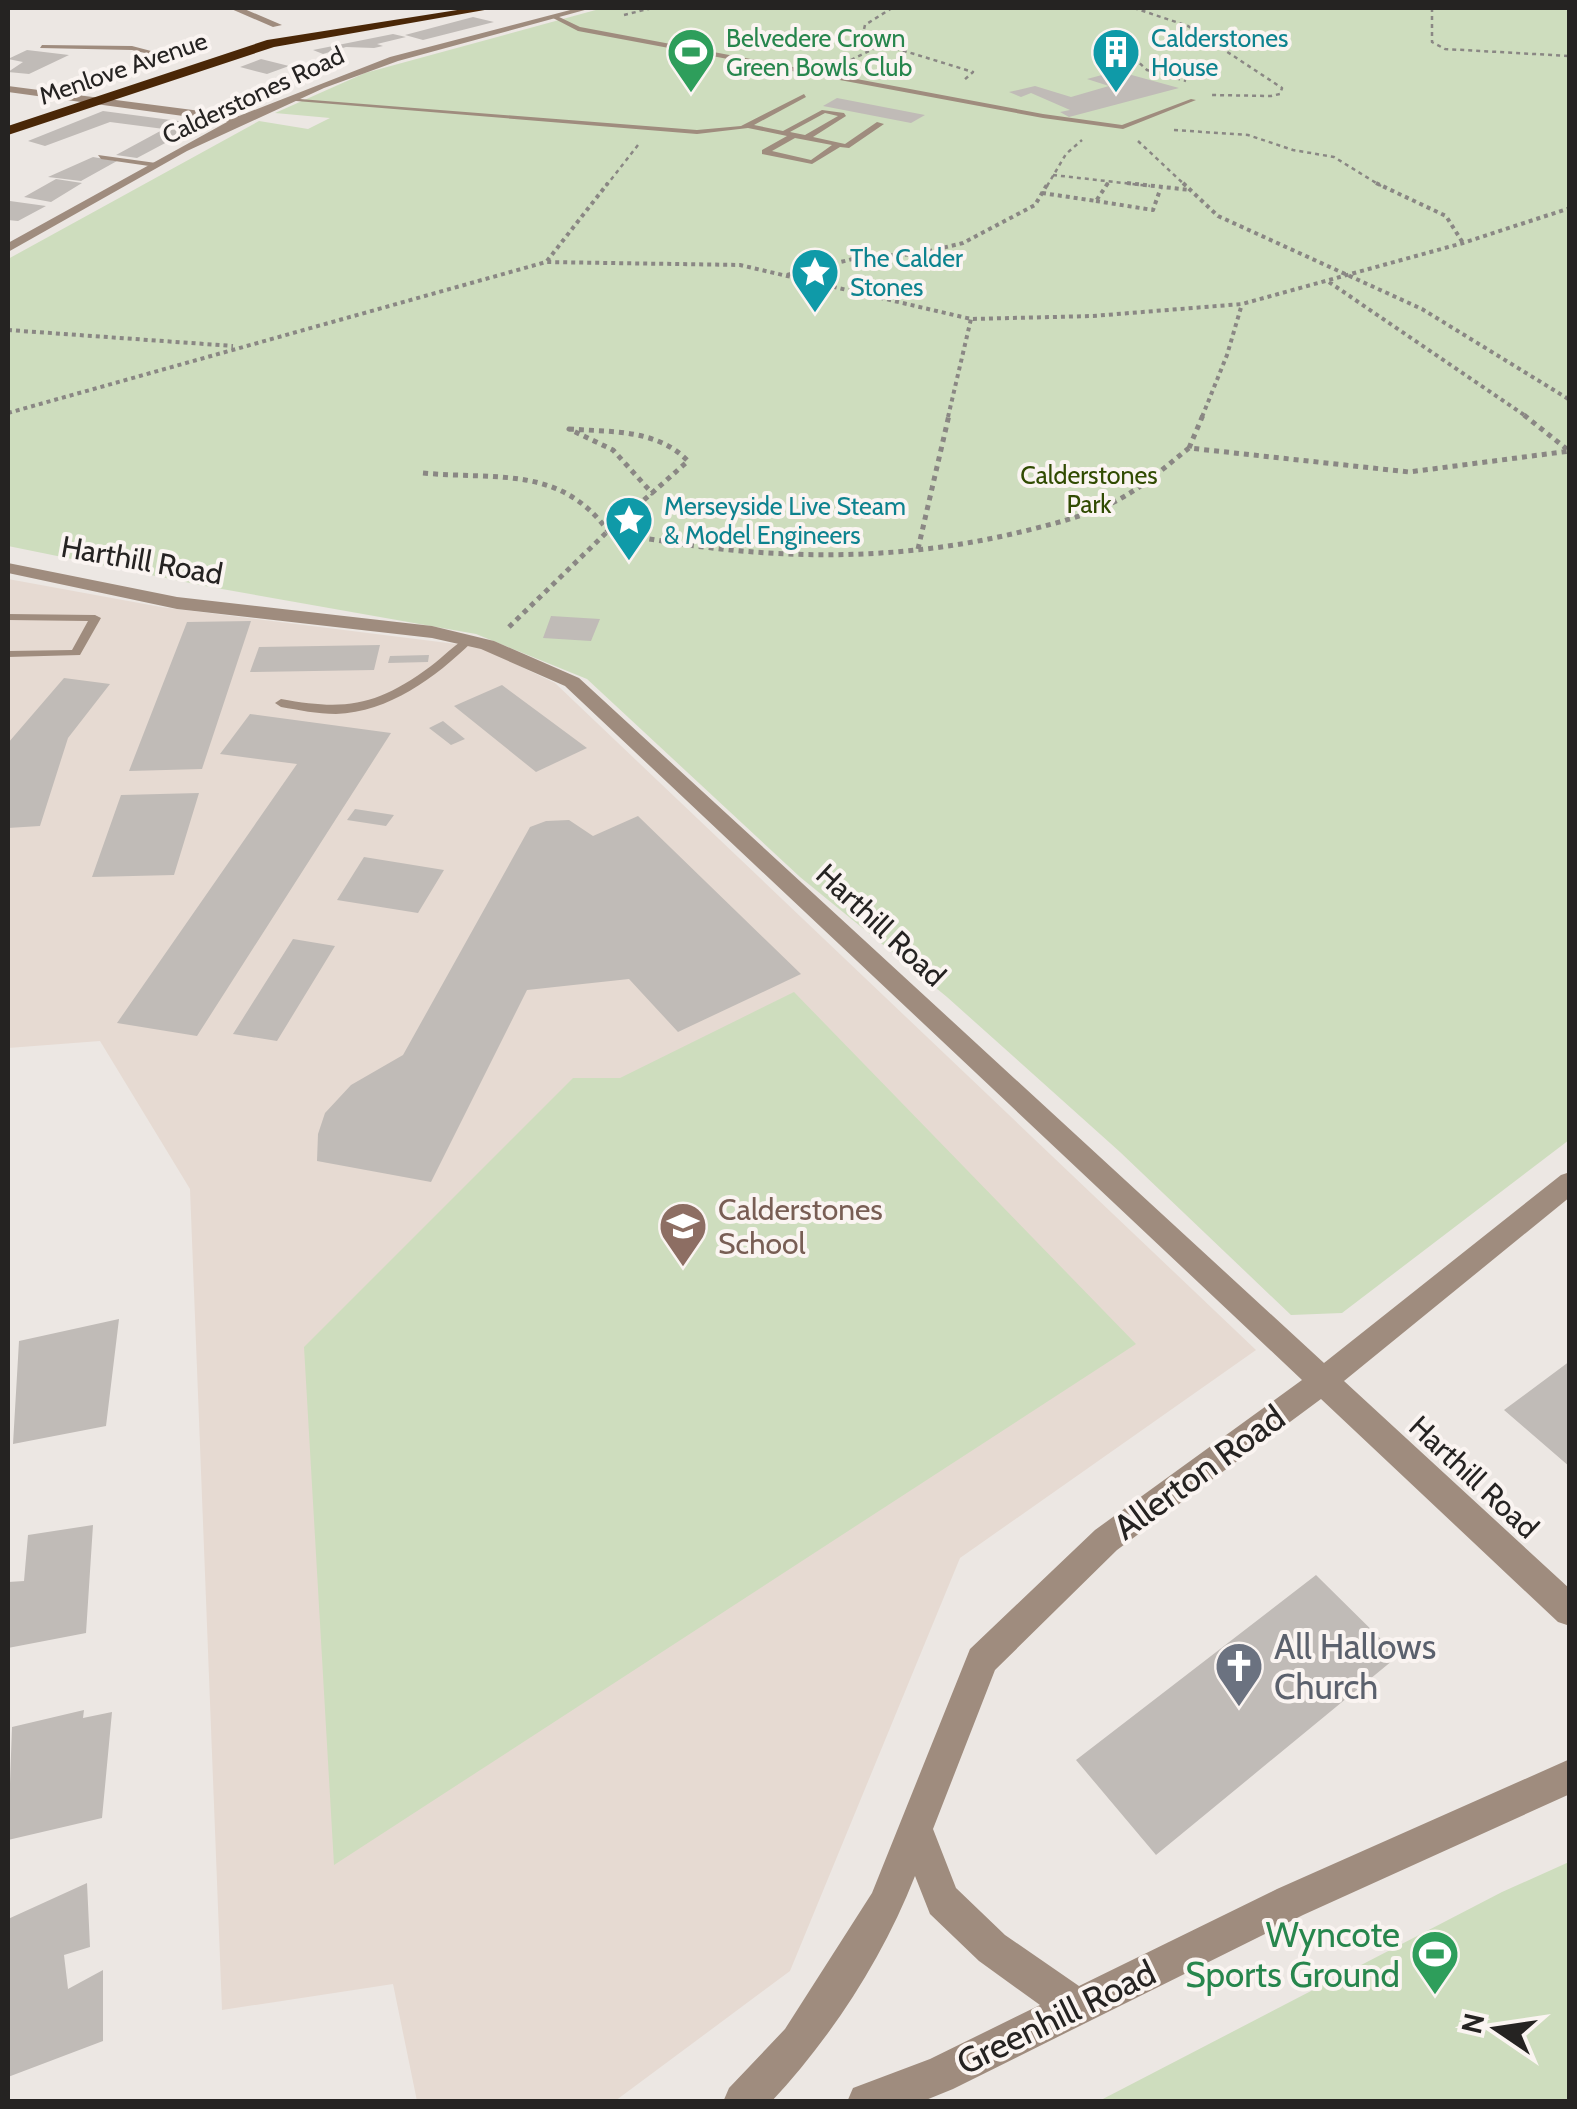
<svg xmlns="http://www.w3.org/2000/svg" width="1577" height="2109" font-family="Cabin,sans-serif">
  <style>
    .built { fill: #e6dad2 }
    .green { fill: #ceddbe }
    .building { fill: #c0bbb7 }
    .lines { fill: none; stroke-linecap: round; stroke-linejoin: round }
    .path-far2 { stroke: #8a8784; stroke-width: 2.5; stroke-dasharray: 4 4; stroke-linecap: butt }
    .path-far1 { stroke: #8a8784; stroke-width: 4; stroke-dasharray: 4 4; stroke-linecap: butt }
    .path { stroke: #8a8784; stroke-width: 5; stroke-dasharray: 5 5; stroke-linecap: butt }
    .lane { fill: #9f8c7e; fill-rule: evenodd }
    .street { fill: #9f8c7e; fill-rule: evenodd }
    .highway { fill: #4a2707; fill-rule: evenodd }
    .labels { text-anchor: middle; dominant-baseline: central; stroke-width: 8; stroke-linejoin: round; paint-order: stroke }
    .far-leisure-label { font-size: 25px; fill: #27864d; stroke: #faf4f1; text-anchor: start }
    .far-culture-label { font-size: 25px; fill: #0d838f; stroke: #faf4f1; text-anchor: start }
    .far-street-label { font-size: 25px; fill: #252322; stroke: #faf4f1 }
    .far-park-label { font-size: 25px; fill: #314b02; stroke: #faf4f1 }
    .street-label { font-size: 30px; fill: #252322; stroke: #faf4f1 }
    .education-label { font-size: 30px; fill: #785e54; stroke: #faf4f1; text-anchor: start }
    .near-street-label { font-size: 35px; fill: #252322; stroke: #faf4f1 }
    .near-worship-label { font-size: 35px; fill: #5b616d; stroke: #faf4f1; text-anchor: start }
    .near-leisure-label { font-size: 35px; fill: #27864d; stroke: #faf4f1; text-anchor: end }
  </style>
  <rect width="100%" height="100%" fill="#ece7e3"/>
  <path class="built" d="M8 579 161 607 480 647 555 683 1256 1350 960 1558 790 1971 615 2101H417L393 1984 222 2010 190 1189 100 1041 8 1048Z"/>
  <path class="green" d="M603 8H1569V1140L1342 1313 1291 1315 1120 1152 947 997 800 877 587 679 476 634 205 586 8 546V259L259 121 308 129 330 118 275 113 365 73Z
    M794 992 1136 1344 334 1865 304 1347 573 1078H620Z
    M1569 1862V2101H1099L1502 1892Z"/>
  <path class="building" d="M473 17 494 22 423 40 405 35Z
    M393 34 406 37 377 44 383 46 374 48 346 47 323 54 313 50Z
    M27 50 69 55 29 74 8 72 23 62 8 59Z
    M261 59 289 66 267 74 240 67Z
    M1117 71 1179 88 1069 117 1060 112 1070 110 1031 93 1021 97 1009 92 1035 86 1071 97 1109 86 1087 79Z
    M837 98 925 115 911 123 823 106Z
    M103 111 201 124 137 158 116 155 164 129 110 122 45 146 28 141Z
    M93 157 117 161 81 181 48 177Z
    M56 179 82 183 51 202 24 197Z
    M10 201 46 206 18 221 8 220Z
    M551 616 600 619 591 641 543 638Z
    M251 621 202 769 129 771 187 622Z
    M380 645 374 670 250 672 259 647Z
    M429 655 428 662 388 663 390 656Z
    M64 678 110 684 68 738 40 826 8 828V743Z
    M502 685 587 748 536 772 454 706Z
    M250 714 391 733 197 1036 117 1023 297 764 220 754Z
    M443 721 465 739 451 745 429 728Z
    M199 793 174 875 92 877 121 795Z
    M355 809 394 815 386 826 347 820Z
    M638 816 801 974 678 1032 629 979 527 990 431 1182 317 1161 318 1134 325 1113 351 1085 403 1055 530 827 546 821 569 820 593 836Z
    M364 857 444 870 418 913 337 900Z
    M293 939 335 946 277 1041 233 1034Z
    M119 1319 106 1426 13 1444 19 1341Z
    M1570 1361V1467L1504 1410Z
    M93 1525 86 1633 8 1648V1582L24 1581 28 1535Z
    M1316 1575 1398 1656 1156 1855 1076 1760Z
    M84 1710 83 1718 112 1712 102 1818 8 1840 12 1727Z
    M87 1883 90 1947 64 1955 68 1989 103 1970V2041L8 2077V1919Z"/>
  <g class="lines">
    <path class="path-far2" d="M892 8 865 25 862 38 973 72 963 81
      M1134 8 1188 26 1282 88 1280 94 1271 96 1211 95
      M1432 8V42L1445 49 1570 56
      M624 15 652 8
      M1134 58 1147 70 1186 81
      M851 60 873 49
      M1174 130 1248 135 1293 150 1334 157 1381 186
      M1138 141 1186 186
      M1053 175 1150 186
      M606 186 638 145
      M1047 186 1066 154 1082 140
      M1106 186 1109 181"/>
    <path class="path-far1" d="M1127 183 1190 190
      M1183 183 1218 216 1422 309 1570 400
      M1376 183 1446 216 1463 243
      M1042 193 1096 201 1108 183
      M1096 201 1153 210 1161 187
      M547 261 608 183
      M787 275 861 257 917 254 963 243 1035 205 1048 183
      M1329 282 1527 417
      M8 330 233 346
      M8 413 546 262 740 265 971 319 1093 316 1242 304 1463 243 1570 208
      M948 417 971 319
      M1202 417 1227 355 1242 304"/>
    <path class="path" d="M1524 415 1568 450
      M569 429C611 432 657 429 688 461L652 493 613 450Z
      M1189 448 1203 415
      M423 473C496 480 560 465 608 531L652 493
      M918 549 949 415
      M509 627 608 531C742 559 878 565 1012 534 1046 526 1083 517 1114 502 1142 488 1165 467 1189 448L1409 472 1570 451"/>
    <path class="lane" d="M555 15 580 27 1043 114 1122 125 1191 99 1196 100 1123 129 1043 118 578 31 553 18Z
      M42 45 132 46 174 57 171 59 132 50 40 48Z
      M804 94 806 97 754 125 783 131 822 110 844 113 846 116 813 137 845 144 877 122 884 124 849 148 840 147 812 164 762 154V150L787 136 748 128 697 134 284 100 287 98 697 130 741 126ZM825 113 838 116 805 135 790 132ZM795 138 832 145 811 160 772 151Z
      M98 155 156 163 160 165 156 167 101 159Z
      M8 614 95 615 101 618 80 655 8 657V651L72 650 88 621 8 620Z
      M468 637 474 640 472 642C435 678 389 712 336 714 317 714 299 710 281 707L275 703 281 699C346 711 377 706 431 666 443 657 455 644 468 637Z"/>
    <path class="street" d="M229 8H242L282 25 273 27Z
      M578 8H592L398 61 324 88 187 151 8 252V243L227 122 8 92V86L239 116 390 57Z
      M8 563 177 597 432 626 494 641 579 678 1324 1363 1561 1175 1570 1172V1197L1344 1381 1570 1589V1626L1558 1622 1321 1399 1117 1550 995 1670 933 1829 956 1888 1005 1935 1079 1986 1277 1889 1570 1759V1794L1303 1915 953 2089 921 2102H847L853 2088 930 2059 1040 2005 979 1961 930 1914 915 1876C883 1958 831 2038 771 2102H723L729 2088 785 2029 872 1893 970 1649 1095 1530 1302 1380 565 686 481 649 432 638 177 609 8 573Z"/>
    <path class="highway" d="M470 8H496L274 47 8 135V126L267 40Z"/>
  </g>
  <defs>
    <g id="stadium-pin" transform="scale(2.5)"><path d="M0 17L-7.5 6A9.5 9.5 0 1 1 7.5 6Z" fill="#2e9e5b" stroke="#faf4f1"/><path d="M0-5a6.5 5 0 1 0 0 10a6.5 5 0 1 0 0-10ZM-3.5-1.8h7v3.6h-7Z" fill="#fff"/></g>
    <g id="building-pin" transform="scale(2.5)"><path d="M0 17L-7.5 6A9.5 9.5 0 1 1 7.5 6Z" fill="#0f9aa8" stroke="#faf4f1"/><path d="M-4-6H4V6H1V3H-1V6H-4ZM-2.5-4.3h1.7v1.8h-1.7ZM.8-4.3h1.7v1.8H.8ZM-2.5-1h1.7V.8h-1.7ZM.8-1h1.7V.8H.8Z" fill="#fff"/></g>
    <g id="sight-pin" transform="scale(2.5)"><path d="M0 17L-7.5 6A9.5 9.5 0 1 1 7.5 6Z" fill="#0f9aa8" stroke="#faf4f1"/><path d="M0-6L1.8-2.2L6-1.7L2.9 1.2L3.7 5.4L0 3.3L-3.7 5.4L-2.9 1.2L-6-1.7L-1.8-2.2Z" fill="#fff"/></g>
    <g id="school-pin" transform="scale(2.5)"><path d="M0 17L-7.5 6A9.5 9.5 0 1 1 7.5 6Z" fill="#8d6e63" stroke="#faf4f1"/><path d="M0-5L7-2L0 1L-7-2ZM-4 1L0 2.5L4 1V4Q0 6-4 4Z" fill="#fff"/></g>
    <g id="church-pin" transform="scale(2.5)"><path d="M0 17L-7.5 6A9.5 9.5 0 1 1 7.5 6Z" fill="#6b7280" stroke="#faf4f1"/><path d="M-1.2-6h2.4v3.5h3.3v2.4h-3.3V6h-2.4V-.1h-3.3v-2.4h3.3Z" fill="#fff"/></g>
  </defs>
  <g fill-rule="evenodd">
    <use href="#stadium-pin" x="691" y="52"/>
    <use href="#building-pin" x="1116" y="52"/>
    <use href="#sight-pin" x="815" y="272"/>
    <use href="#sight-pin" x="629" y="520"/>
    <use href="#school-pin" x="683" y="1226"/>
    <use href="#church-pin" x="1239" y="1666"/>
    <use href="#stadium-pin" x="1435" y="1954"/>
  </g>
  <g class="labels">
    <g class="far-leisure-label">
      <text x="726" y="38">Belvedere Crown<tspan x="726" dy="29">Green Bowls Club</tspan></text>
    </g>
    <g class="far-culture-label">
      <text x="1151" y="38">Calderstones<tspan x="1151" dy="29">House</tspan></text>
      <text x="850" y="258">The Calder<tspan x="850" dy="29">Stones</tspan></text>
      <text x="664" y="506">Merseyside Live Steam<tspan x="664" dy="29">&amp; Model Engineers</tspan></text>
    </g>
    <g class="far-street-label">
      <text transform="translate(123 68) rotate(-19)">Menlove Avenue</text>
      <text transform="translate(253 95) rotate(-25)">Calderstones Road</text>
    </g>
    <g class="far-park-label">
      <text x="1089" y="475">Calderstones<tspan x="1089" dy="29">Park</tspan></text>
    </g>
    <g class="street-label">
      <text transform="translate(142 560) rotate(10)">Harthill Road</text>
      <text transform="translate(881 925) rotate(43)">Harthill Road</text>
      <text transform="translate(1474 1477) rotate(43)">Harthill Road</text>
    </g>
    <g class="education-label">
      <text x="718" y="1209">Calderstones<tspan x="718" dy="34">School</tspan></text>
    </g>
    <g class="near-street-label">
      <text transform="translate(1199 1472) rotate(-36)">Allerton Road</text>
      <text transform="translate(1056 2017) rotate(-26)">Greenhill Road</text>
    </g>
    <g class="near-worship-label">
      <text x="1274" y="1646">All Hallows<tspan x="1274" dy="40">Church</tspan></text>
    </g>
    <g class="near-leisure-label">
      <text x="1400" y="1934">Wyncote<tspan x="1400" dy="40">Sports Ground</tspan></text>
    </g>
  </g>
  <rect width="1577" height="2109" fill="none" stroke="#252322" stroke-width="20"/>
  <g transform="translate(1497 2029) rotate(283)" stroke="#faf4f1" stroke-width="8" paint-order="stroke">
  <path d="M0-8L18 38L0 25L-18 38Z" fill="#252322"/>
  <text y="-15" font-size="28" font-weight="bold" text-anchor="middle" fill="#252322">N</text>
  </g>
</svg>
